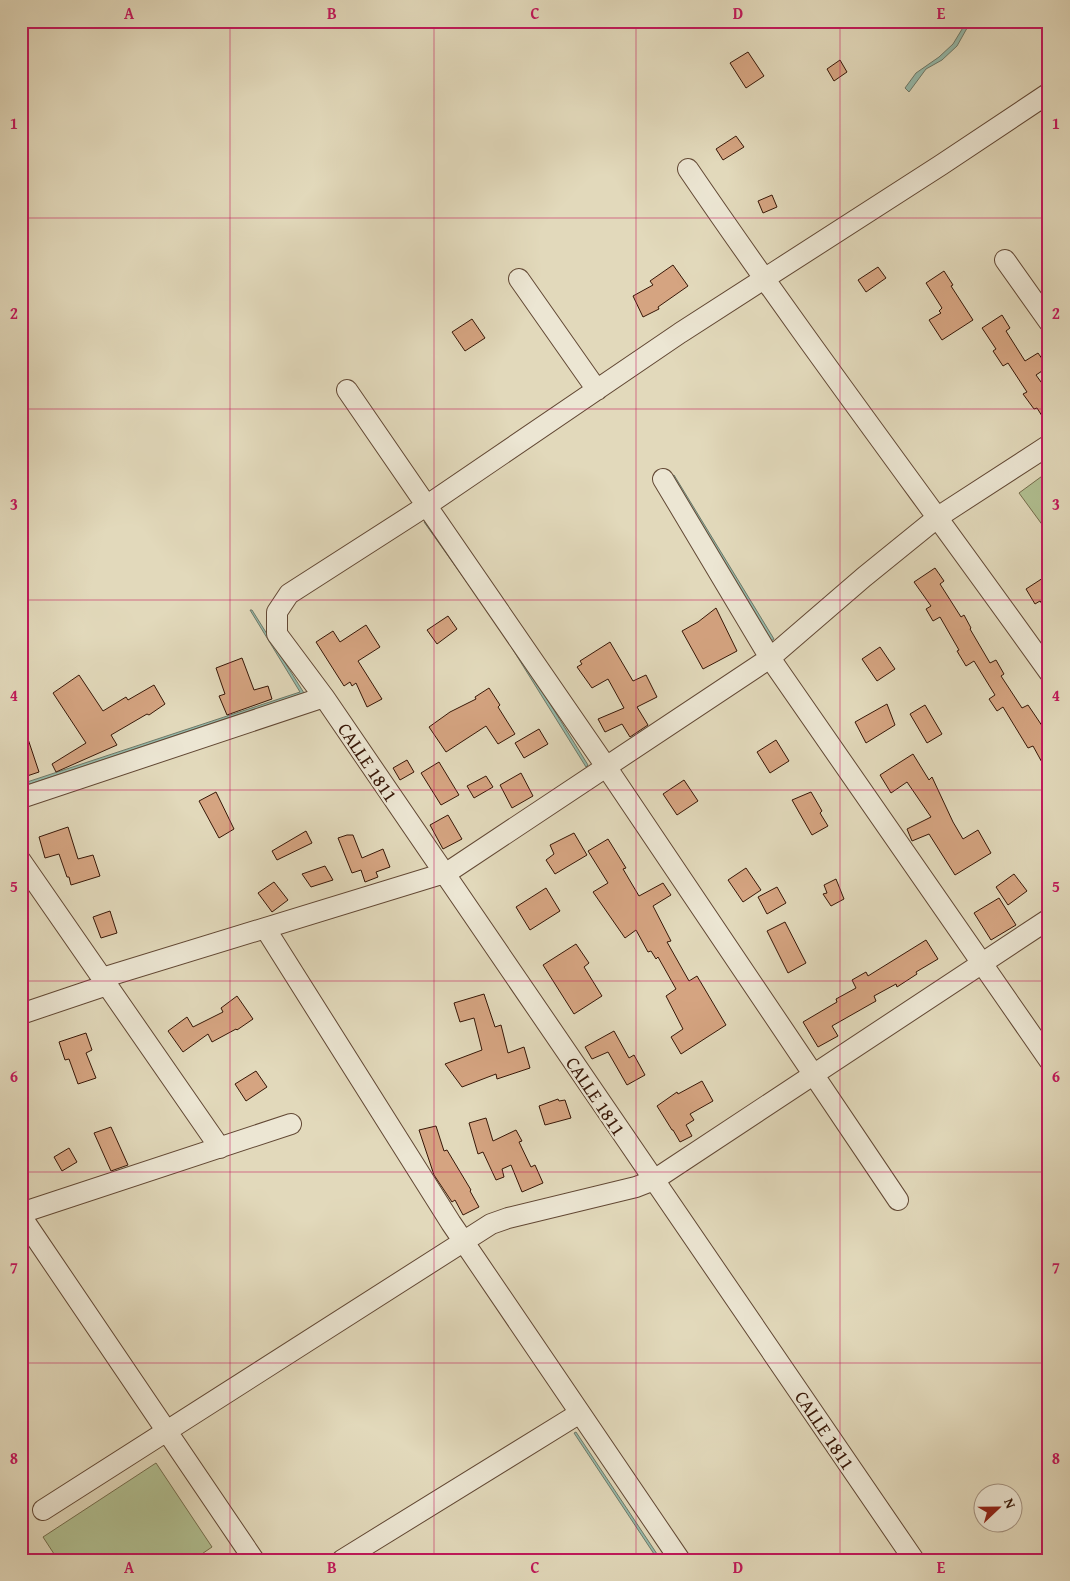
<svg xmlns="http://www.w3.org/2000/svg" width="1070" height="1581" font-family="'Gentium Book Plus',serif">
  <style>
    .green { fill: #b1c092; stroke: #746c4c }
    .water { fill: #95baab; stroke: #6f7969 }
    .building { fill: #d5a481; stroke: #371707 }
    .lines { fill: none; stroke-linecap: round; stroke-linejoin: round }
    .minor-casing { stroke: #624834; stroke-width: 22 }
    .minor { stroke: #ece6d3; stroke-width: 20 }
    .grid { fill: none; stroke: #c2185b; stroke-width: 1; stroke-opacity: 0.55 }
    .labels { text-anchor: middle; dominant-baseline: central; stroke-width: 4.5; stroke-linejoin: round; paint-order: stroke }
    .street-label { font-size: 19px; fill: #371707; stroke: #ece6d3 }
    .neatline { fill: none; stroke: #c2185b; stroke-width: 2 }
    .grid-label { font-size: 16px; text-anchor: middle; font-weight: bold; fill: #c2185b }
  </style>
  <rect width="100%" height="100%" fill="#e2d9bb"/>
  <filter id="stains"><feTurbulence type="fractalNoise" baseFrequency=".004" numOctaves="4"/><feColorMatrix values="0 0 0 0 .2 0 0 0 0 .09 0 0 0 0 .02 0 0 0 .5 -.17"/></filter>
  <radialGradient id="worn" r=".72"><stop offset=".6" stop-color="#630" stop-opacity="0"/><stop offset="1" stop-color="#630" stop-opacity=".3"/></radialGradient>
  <path class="green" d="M1049 471V534L1019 493Z
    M156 1463 212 1547 193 1560H58L43 1537Z"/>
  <path class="water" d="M967 21H971L957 46 942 60 926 69 909 92 905 88 916 73 939 57 953 44Z
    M674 475 774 639 771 641 672 476Z
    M426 521 503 628 588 765 586 767 500 629 424 522Z
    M250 610H252L304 693 21 787V784L300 692Z
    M576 1432 661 1560H658L574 1433Z"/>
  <path class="building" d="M748 52 764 76 746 88 730 63Z
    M840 60 847 72 834 81 827 69Z
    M736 136 744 147 723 160 716 149Z
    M772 195 777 207 763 213 758 201Z
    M673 265 688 286 658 307 659 309 643 317 633 296 653 285 650 281Z
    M878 267 886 278 866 292 858 280Z
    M944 271 953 285 951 286 973 320 942 340 929 320 941 313 939 311 942 308 926 283Z
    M1002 315 1010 328 1006 331 1025 361 1038 353 1048 367 1036 375 1049 393V427L1037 408 1034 409 1023 394 1027 392 1008 363 1003 366 993 351 996 349 982 328Z
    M472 319 485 338 465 351 452 332Z
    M935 568 944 581 940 584 961 617 964 615 971 628 970 629 990 663 996 660 1004 674 1001 676 1022 708 1028 705 1049 736V775L1033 746 1028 748 1003 707 997 711 989 699 995 695 974 661 966 666 957 651 959 650 940 617 933 621 926 609 931 606 914 582Z
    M1043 578 1049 586V614L1040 601 1035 604 1026 589Z
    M716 608 737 651 703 669 682 631 698 622Z
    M448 616 457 629 437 644 427 630Z
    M366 625 380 647 358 661 382 699 367 707 356 683 352 686 350 682 344 686 316 642 333 631 340 642Z
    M610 642 633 681 646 675 657 697 637 707 648 725 630 737 622 724 605 732 598 719 624 708 608 679 592 688 577 667 582 664 580 661Z
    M880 647 895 669 877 681 862 659Z
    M242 658 254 690 268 686 272 699 227 715 219 696 225 694 216 668Z
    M79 675 103 711 126 697 128 700 154 685 165 704 149 715 147 714 111 735 117 745 56 772 52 764 86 743 53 693Z
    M489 688 500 705 498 707 515 734 498 744 486 726 446 752 429 727 450 712 476 699 475 697Z
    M887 704 895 725 866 743 855 722Z
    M925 705 942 734 927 743 910 714Z
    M24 727 39 772 21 778V728Z
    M539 729 548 744 524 758 515 743Z
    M776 740 789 761 770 773 757 752Z
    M913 754 929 780 932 777 953 822 963 839 978 830 991 853 955 875 929 834 912 841 907 829 931 817 907 782 891 793 880 775Z
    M407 760 414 772 400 780 393 768Z
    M439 762 459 795 441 805 421 773Z
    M521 773 533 796 512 808 500 785Z
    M486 776 493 787 474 798 467 786Z
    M684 780 698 801 677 815 663 794Z
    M216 792 234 829 219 838 199 801Z
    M811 792 822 811 820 813 828 826 812 835 792 800Z
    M448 815 462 839 443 849 430 825Z
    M68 827 78 859 93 855 100 876 71 885 69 877H67L59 854 45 858 39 837Z
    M306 831 312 843 277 860 272 851Z
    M574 833 587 855 555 874 546 860 554 854 550 845Z
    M347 835H353L362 858 383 849 390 867 376 872 378 877 365 882 361 870 352 873 338 838Z
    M608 839 626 868 623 869 639 896 663 883 671 895 653 906 671 941 667 942 689 981 697 976 726 1025 681 1054 671 1037 683 1029 666 996 676 989 658 957 656 959 651 951 648 952 636 930 625 938 593 892 608 883 588 851Z
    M325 866 333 880 311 887 302 874Z
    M746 868 761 890 743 902 728 880Z
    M1014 874 1027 891 1008 905 996 887Z
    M836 879 844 899 831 906 823 894 827 893 824 885Z
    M274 882 288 900 272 912 258 893Z
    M777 887 786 903 767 914 758 897Z
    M546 888 560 911 530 930 516 907Z
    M999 898 1016 925 991 940 974 913Z
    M110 911 117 933 101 938 93 917Z
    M785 922 806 963 788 973 767 931Z
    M926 940 938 959 916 972 917 974 897 987 896 984 874 996 876 1001 832 1026 838 1036 818 1047 803 1022 837 1002 836 999 856 988 852 980 866 972 868 976Z
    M576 944 589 963 584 967 602 996 574 1014 543 965Z
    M484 994 495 1027 501 1025 508 1053 524 1047 530 1068 497 1079 496 1074 462 1087 445 1064 482 1050 474 1018 460 1022 454 1003Z
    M237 996 253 1019 237 1030 236 1029 212 1042 208 1034 183 1052 168 1031 187 1017 193 1027 223 1012 221 1008Z
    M614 1031 629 1058 634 1055 645 1075 627 1085 608 1052 592 1059 585 1047Z
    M86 1033 92 1050 86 1053 96 1078 78 1084 69 1059 65 1060 59 1042Z
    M256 1071 267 1087 246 1101 235 1084Z
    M702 1081 713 1101 690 1114 694 1120 686 1125 692 1136 680 1142 673 1130H672L657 1106 677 1092 678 1094Z
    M558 1099 559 1101 565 1100 571 1118 545 1125 539 1106Z
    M486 1118 493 1141 516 1130 522 1141 519 1142 531 1167 535 1165 543 1183 522 1192 511 1165 502 1169 504 1177 496 1180 483 1152 478 1154 469 1123Z
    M436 1126 444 1151 447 1150 471 1190 470 1191 479 1207 463 1215 455 1200 452 1202 434 1175 419 1130Z
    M111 1127 128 1165 111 1171 94 1133Z
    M69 1148 77 1162 62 1171 54 1157Z"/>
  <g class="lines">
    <g class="minor-casing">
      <path id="minor" d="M688 169C804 339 929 504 1049 672
        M1005 260 1049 322
        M519 279 597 390
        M347 390 607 768 898 1200
        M663 479 770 658 1049 1060
        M21 798 324 697
        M21 861 220 1148
        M265 928 451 1223 680 1560
        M102 978 448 872 770 658 864 577 938 517 1049 445
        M21 1014 107 985
        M21 1213 291 1124
        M21 1216 254 1560
        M43 1510 491 1224 508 1218 636 1187 654 1180 1049 919
        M342 1560 580 1413
        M914 1560 324 697 277 634V612L289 594 426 506 680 333 941 165 1049 93"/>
    </g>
    <use href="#minor" class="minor"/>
  </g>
  <path class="grid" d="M230 21V1560M434 21V1560M636 21V1560M840 21V1560M21 218H1049M21 409H1049M21 600H1049M21 790H1049M21 981H1049M21 1172H1049M21 1363H1049"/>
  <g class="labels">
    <g class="street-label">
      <text transform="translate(368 762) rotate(56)">CALLE 1811</text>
      <text transform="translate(596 1096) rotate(56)">CALLE 1811</text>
      <text transform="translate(825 1430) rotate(56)">CALLE 1811</text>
    </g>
  </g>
  <rect width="1070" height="1581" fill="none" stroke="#e2d9bb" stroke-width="55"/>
  <g transform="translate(998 1508) rotate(68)"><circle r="24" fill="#ece6d3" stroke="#a49381"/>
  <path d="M0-4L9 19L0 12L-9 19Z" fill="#8f2418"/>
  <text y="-8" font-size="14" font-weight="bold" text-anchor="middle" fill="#371707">N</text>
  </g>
  <rect x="28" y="28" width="1014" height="1526" class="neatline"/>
  <g class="grid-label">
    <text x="129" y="19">A</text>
    <text x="332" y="19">B</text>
    <text x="535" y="19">C</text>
    <text x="738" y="19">D</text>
    <text x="941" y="19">E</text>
    <text x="14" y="129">1</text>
    <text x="1056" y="129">1</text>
    <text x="14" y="319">2</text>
    <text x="1056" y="319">2</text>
    <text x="14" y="510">3</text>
    <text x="1056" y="510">3</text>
    <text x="14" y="701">4</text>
    <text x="1056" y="701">4</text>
    <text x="14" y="892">5</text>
    <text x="1056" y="892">5</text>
    <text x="14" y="1082">6</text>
    <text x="1056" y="1082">6</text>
    <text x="14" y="1273">7</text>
    <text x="1056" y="1273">7</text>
    <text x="14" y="1464">8</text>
    <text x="1056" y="1464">8</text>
    <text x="129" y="1573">A</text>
    <text x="332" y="1573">B</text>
    <text x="535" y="1573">C</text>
    <text x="738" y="1573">D</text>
    <text x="941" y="1573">E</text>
  </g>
  <rect width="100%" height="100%" filter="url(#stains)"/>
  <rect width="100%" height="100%" fill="url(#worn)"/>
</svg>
